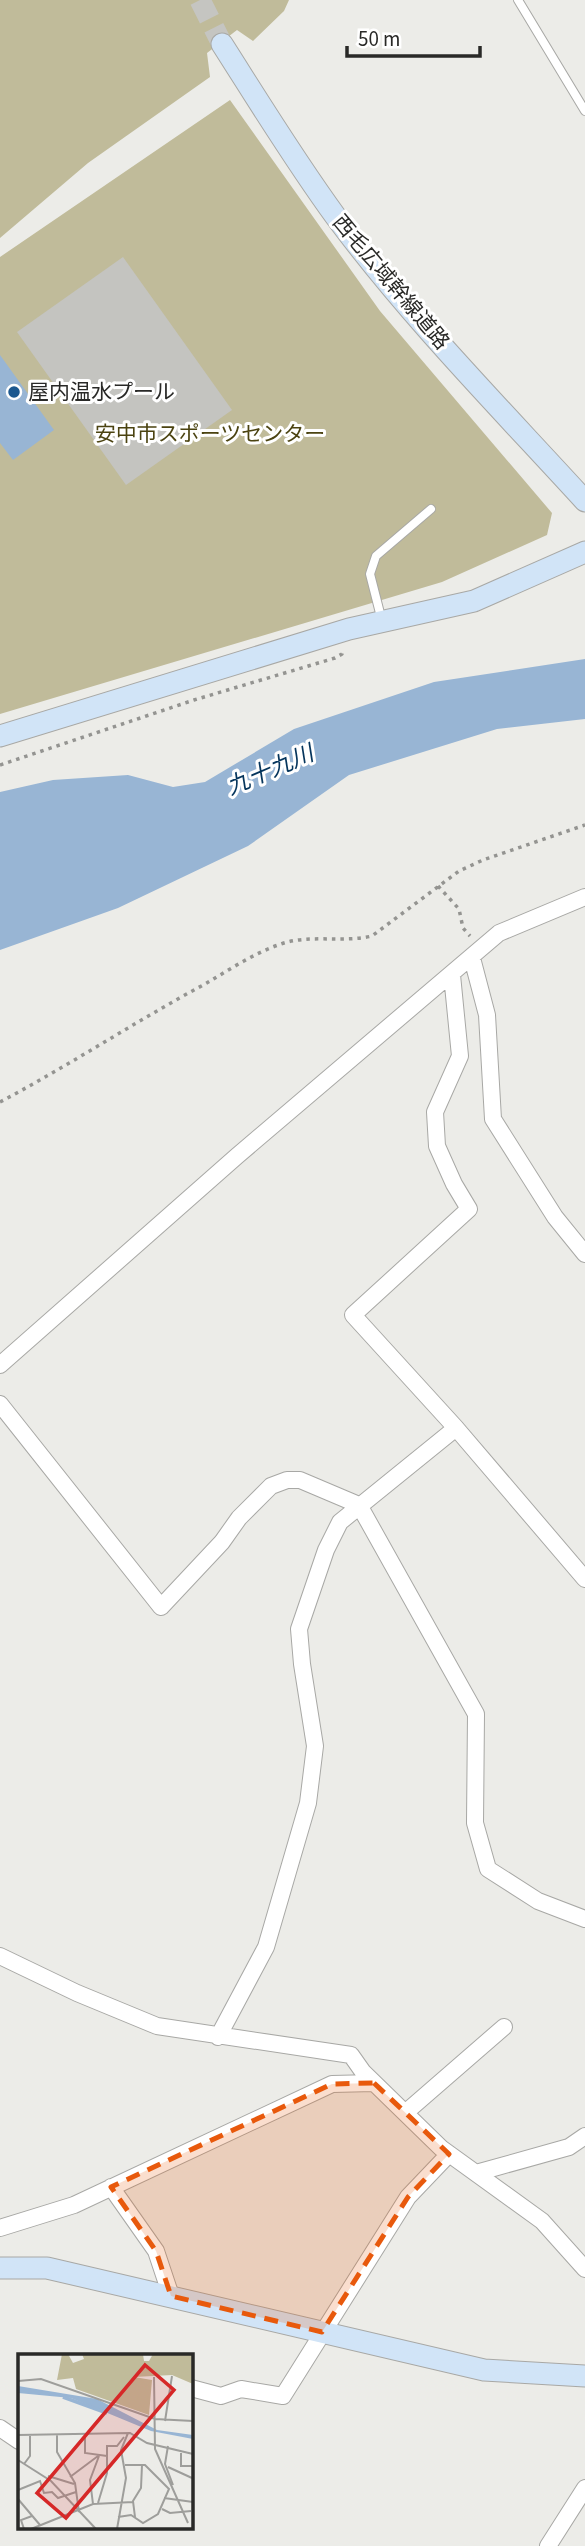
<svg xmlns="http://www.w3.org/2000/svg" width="585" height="2546" font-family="'Source Sans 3','Noto Sans JP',sans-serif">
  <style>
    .green { fill: #c0bb9a }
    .water { fill: #98b5d4 }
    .building { fill: #c4c4c0 }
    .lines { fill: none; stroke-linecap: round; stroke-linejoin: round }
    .secondary-tunnel { stroke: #c5c5c1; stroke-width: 21; stroke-dasharray: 21 10; stroke-linecap: butt }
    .lane-casing { stroke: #a8a8a5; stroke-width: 10 }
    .street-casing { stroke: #a8a8a5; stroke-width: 18 }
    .secondary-casing { stroke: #a8a8a5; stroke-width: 23 }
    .path { stroke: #949491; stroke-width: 3.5; stroke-dasharray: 3.5 5; stroke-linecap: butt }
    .lane { stroke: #fff; stroke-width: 8 }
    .street { stroke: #fff; stroke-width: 16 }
    .secondary { stroke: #d1e4f7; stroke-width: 21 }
    .marked { fill: #e8590c; fill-opacity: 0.2; stroke: #e8590c; stroke-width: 5; stroke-dasharray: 14 9; stroke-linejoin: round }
    .poi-dot { fill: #1c588f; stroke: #fff; stroke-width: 2.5 }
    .labels { text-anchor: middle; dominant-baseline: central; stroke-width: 6; stroke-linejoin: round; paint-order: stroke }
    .street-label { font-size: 21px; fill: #292927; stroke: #fff }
    .poi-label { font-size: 21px; fill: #292927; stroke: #fff; text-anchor: start }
    .park-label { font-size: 21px; fill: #4b4311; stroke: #fff }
    .water-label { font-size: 23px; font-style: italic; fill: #05355c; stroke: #fff }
    .inset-river { fill: none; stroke: #98b5d4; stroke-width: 3.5 }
    .inset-road { fill: none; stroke: #9e9e9b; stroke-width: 2 }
    .view { fill: #d62828; fill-opacity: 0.15; stroke: #d62828; stroke-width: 3.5 }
    .inset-edge { fill: none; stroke: #292927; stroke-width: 3.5 }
  </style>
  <rect width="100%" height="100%" fill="#ecece8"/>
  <path class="green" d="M0 0H289L284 11 253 41 237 30 207 53 210 77 88 163 0 238Z
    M230 100 380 311 552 513 547 535 442 582 0 714V257Z"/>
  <path class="water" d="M0 355 54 430 13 460 0 443Z
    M585 659V719L497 729 349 775 248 846 118 908 0 950V792L53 780 128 775 173 787 205 782 294 729 434 682Z"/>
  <path class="building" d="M123 257 232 410 126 485 17 332Z"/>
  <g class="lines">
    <path class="secondary-tunnel" d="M200 0 222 44"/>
    <g class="lane-casing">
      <path id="lane" d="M518 0 585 111
        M382 621 370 574 376 556 431 509"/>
    </g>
    <g class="street-casing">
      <path id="street" d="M472 958 487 1015 493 1119 555 1217 585 1254
        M452 975 460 1056 435 1112 437 1146 454 1184 469 1209 353 1315 456 1428 585 1579
        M0 1365 237 1156 499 933 585 897
        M0 1404 161 1607 222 1542 239 1518 271 1486 287 1480H300L359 1505 476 1714 475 1823 488 1869 538 1901 585 1919
        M0 1956 77 1993 157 2026 351 2055 363 2072 441 2148 542 2221 585 2269
        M218 2037 266 1947 308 1803 315 1746 302 1664 299 1629 326 1550 340 1522 456 1428
        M405 2113 504 2027
        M476 2173 569 2147 585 2136
        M111 2187 156 2251 171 2296
        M0 2228 74 2205 332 2084 374 2083
        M191 2388 221 2396 241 2389 283 2396 408 2197 449 2154
        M0 2428 19 2441
        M548 2546 585 2488"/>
    </g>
    <g class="secondary-casing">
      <path id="secondary" d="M222 44C259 102 295 161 336 217 411 318 500 408 585 501
        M0 736 349 629 474 601 585 552
        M0 2268H47L484 2370 585 2376"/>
    </g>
    <path class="path" d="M0 765 194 700 335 658 342 654 343 649
      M438 886 459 909 463 928 470 936
      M0 1102C70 1065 136 1021 205 984 229 970 254 953 281 944 309 934 342 943 372 936L459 871 483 860 585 825"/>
    <use href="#lane" class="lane"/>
    <use href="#street" class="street"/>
    <use href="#secondary" class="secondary"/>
  </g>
  <path class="marked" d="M374 2083 449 2154 408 2197 322 2332 171 2296 156 2251 111 2187 332 2084Z"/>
  <circle class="poi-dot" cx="14" cy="392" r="7"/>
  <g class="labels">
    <g class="street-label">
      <text transform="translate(391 282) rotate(50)">西毛広域幹線道路</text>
    </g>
    <g class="poi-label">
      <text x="28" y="392">屋内温水プール</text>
    </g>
    <g class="park-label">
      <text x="210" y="434">安中市スポーツセンター</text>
    </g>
    <g class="water-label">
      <text transform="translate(270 770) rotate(-23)">九十九川</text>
    </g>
  </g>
  <g transform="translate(18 2354)">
    <rect width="175" height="175" fill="#ecece8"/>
    <path d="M44 0H50L55 9 66 5 64 0H125L126 7H131L135 0H175V30L154 21 116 23 134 26 131 61 58 35 55 24 39 26Z" fill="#c0bb9a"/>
    <path d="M0 32 79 45 139 76 175 81V85L133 77 53 44 0 39Z" fill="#98b5d4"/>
    <path class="inset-river" d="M45 43 89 59"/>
    <path class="inset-road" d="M136 23 137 95 170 169M0 27 23 25 137 65 175 67M147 67 154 22M39 80V98L57 129 61 158M67 80V99L89 102M0 81 112 79 129 89 175 100M150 92 147 110 155 131M163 99V112H175M0 106 33 127 78 175M6 110 12 102V81M107 111H127L143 127M150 113 174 124M30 122 56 130M52 123 80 102M0 136 22 127 26 139 34 138 40 144 58 138M146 144 175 148M0 145 22 171M80 149 89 119V92H99L106 83M75 150 72 126 81 102M144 155 152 159 173 157M100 163 113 161 125 169 140 160 151 135 143 127M117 163 115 147 123 134 124 111M6 175 3 166 14 162M13 175 75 150 115 148M99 175 108 124 103 96 110 79"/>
    <path class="view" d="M127 11 156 36 48 164 19 139Z"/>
    <rect width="175" height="175" class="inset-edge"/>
  </g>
  <path d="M347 46v10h133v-10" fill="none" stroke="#292927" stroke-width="3.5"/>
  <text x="358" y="46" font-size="21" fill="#292927" stroke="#ffffff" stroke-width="5" paint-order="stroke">50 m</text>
</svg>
